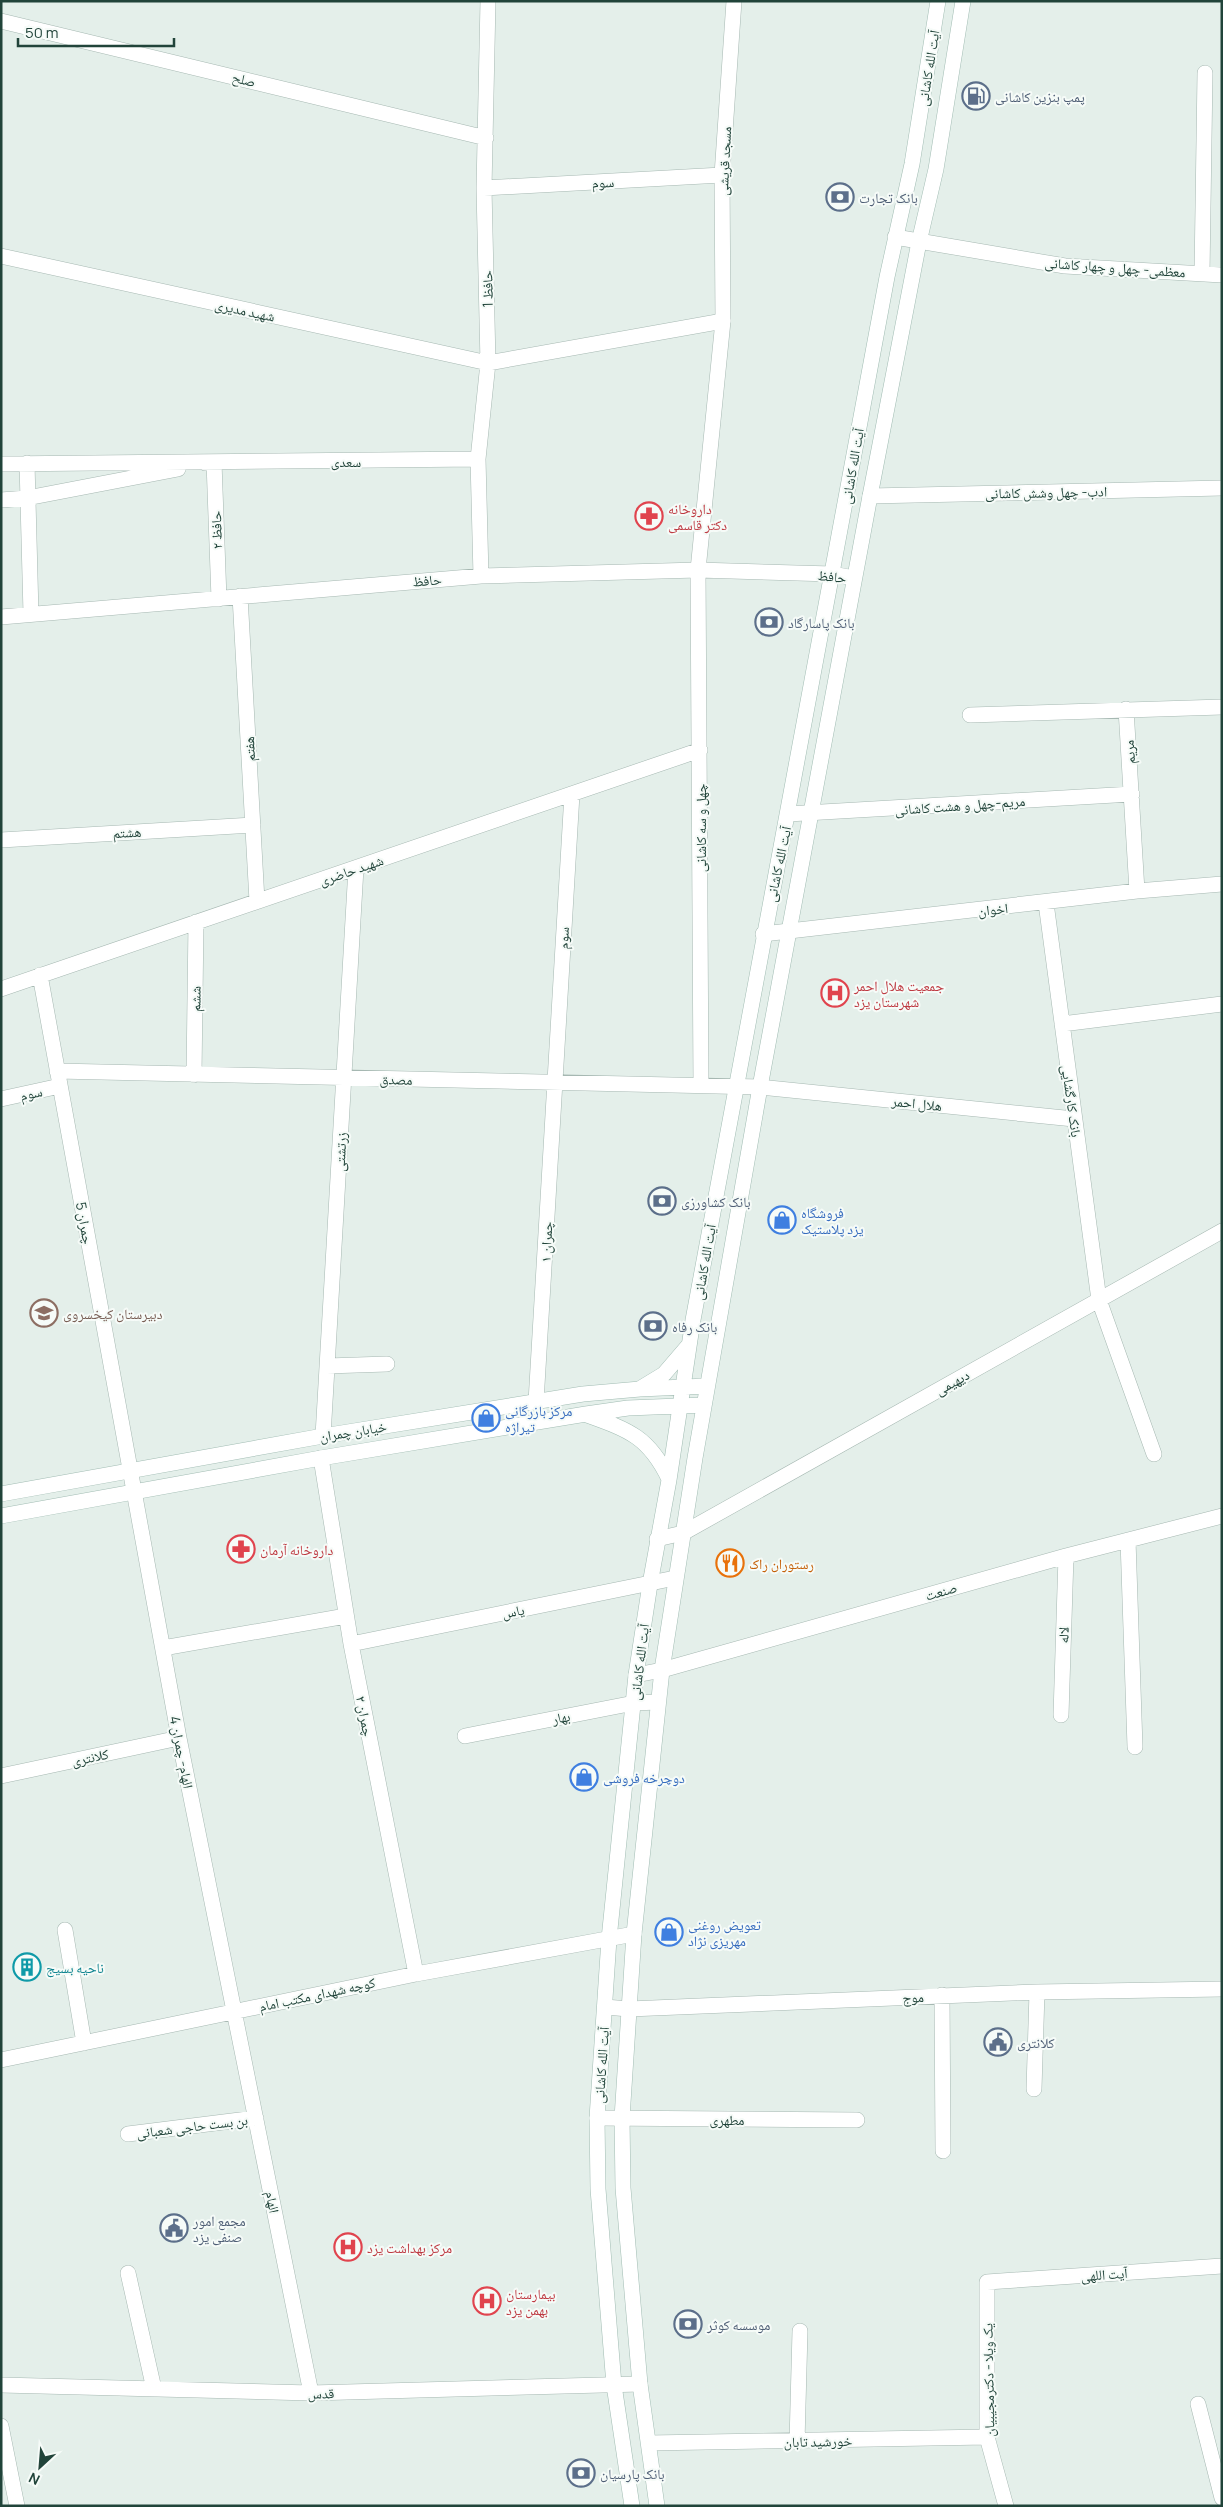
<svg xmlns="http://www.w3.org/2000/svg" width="1223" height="2507" font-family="Manrope,'Noto Naskh Arabic',sans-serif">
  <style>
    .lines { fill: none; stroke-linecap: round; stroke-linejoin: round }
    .minor-casing { stroke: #a6b8b2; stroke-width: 16 }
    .tertiary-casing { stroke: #a6b8b2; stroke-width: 16 }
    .secondary-casing { stroke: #a1bcb3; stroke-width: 16 }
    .minor { stroke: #fff; stroke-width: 15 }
    .tertiary { stroke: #fff; stroke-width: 15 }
    .secondary { stroke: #fff; stroke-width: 15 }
    .labels { text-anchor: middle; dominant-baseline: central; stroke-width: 4; stroke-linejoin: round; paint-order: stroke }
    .street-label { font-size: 14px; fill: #21443a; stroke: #f6fbf8 }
    .service-label { font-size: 14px; fill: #4e5e75; stroke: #f6fbf8; text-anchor: start }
    .health-label { font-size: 14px; fill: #be3a42; stroke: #f6fbf8; text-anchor: start }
    .shop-label { font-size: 14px; fill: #366cbe; stroke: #f6fbf8; text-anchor: start }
    .education-label { font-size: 14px; fill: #785e54; stroke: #f6fbf8; text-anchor: start }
    .food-label { font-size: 14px; fill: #c56008; stroke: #f6fbf8; text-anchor: start }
    .culture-label { font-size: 14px; fill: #0d838f; stroke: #f6fbf8; text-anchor: start }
  </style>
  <rect width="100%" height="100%" fill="#e4efea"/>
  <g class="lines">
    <g class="minor-casing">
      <path id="minor" d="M1 21 486 138
        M484 188 722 175
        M895 237 1065 266 1222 275
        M1 256 488 363 723 321
        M1202 274 1205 73
        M27 463 31 614
        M205 463 214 462 219 599
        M1 464 478 459
        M870 496 1222 488
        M1 500 27 498 178 469
        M698 570 701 1086
        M481 576 478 459 488 363 484 188 488 1
        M240 596 257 901
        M1 617 481 576 698 570 832 574 854 578
        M1126 709 1137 891
        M970 715 1222 707
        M788 814 1132 794
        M1 840 253 825
        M1046 903 1099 1300 1154 1454
        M763 934 1137 891 1222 884
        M40 975 179 1738 311 2393
        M1 989 700 750
        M1062 1024 1222 1004
        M57 1071 760 1087 1074 1119
        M194 1075 196 922
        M1 1099 60 1086
        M327 1366 387 1364
        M536 1402 572 794
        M323 1436 356 868
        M321 1458 351 1644 416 1974
        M657 1539 683 1533 1222 1231
        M1128 1540 1135 1747
        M351 1644 675 1578
        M163 1648 346 1616
        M636 1675 662 1670 1066 1556 1222 1516
        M1061 1715 1066 1556
        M465 1736 634 1703 658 1702
        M1 1776 179 1738
        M65 1930 84 2043
        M942 1995 943 2151
        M605 2007 629 2009 1037 1992 1222 1989
        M1 2060 416 1974 634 1934
        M1034 2089 1037 1992
        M597 2118 857 2120
        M128 2134 256 2118
        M128 2273 154 2389
        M1 2385 311 2393 640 2384
        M1198 2404 1222 2498
        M1 2426 17 2506
        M797 2442 800 2331
        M649 2443 987 2437
        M1006 2506 987 2437V2282L1222 2266"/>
    </g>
    <g class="tertiary-casing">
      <path id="tertiary" d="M698 570 723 321 722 175 734 1"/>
    </g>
    <g class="secondary-casing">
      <path id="secondary" d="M641 1388 664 1374 688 1346
        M587 1415C629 1430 649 1437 669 1479
        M1 1494 323 1436 583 1394 640 1389 707 1386
        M1 1516 321 1458 586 1414 628 1408 704 1405
        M632 2506 614 2385 598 2189 597 2118 609 1939 636 1675 650 1584 669 1480 693 1320 887 277 912 164 938 1
        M657 2506 640 2384 623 2188 622 2118 634 1934 662 1670 695 1458 760 1087 870 496 919 242 936 169 963 1"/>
    </g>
    <use href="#minor" class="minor"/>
    <use href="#tertiary" class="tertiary"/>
    <use href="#secondary" class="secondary"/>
  </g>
  <defs>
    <g id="fuel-ring" transform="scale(1.4375)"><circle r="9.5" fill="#f6fbf8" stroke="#5c6f8a" stroke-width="1.5"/><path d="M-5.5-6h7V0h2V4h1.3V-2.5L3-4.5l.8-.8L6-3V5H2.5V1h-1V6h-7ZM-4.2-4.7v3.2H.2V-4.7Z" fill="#5c6f8a"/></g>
    <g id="bank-ring" transform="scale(1.4375)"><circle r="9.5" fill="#f6fbf8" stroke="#5c6f8a" stroke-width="1.5"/><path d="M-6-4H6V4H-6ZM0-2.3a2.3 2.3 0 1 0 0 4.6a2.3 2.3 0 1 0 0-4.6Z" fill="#5c6f8a"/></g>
    <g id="pharmacy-ring" transform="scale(1.4375)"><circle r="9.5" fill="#f6fbf8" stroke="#e0444e" stroke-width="1.5"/><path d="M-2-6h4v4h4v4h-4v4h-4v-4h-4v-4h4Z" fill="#e0444e"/></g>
    <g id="hospital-ring" transform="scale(1.4375)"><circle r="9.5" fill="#f6fbf8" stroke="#e0444e" stroke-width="1.5"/><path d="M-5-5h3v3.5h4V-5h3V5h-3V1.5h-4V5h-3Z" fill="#e0444e"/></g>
    <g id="shop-ring" transform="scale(1.4375)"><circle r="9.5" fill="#f6fbf8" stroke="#3f7fe0" stroke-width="1.5"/><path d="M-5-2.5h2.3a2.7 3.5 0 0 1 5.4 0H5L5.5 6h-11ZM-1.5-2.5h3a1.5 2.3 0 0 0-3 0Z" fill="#3f7fe0"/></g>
    <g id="school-ring" transform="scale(1.4375)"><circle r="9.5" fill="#f6fbf8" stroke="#8d6e63" stroke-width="1.5"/><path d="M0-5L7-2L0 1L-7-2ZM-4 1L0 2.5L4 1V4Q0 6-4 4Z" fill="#8d6e63"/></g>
    <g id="restaurant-ring" transform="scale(1.4375)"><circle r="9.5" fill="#f6fbf8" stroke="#e8710a" stroke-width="1.5"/><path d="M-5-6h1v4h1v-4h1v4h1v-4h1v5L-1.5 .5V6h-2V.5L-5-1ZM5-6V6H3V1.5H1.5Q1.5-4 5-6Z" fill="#e8710a"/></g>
    <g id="building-ring" transform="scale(1.4375)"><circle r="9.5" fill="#f6fbf8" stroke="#0f9aa8" stroke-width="1.5"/><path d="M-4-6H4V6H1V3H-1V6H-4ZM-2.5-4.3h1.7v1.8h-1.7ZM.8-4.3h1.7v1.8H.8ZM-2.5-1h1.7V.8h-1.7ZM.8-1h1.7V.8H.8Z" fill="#0f9aa8"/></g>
    <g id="civic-ring" transform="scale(1.4375)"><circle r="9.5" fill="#f6fbf8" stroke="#5c6f8a" stroke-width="1.5"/><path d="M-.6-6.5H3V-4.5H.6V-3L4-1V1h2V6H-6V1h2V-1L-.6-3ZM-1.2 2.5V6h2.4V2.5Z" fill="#5c6f8a"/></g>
  </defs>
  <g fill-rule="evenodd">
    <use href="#fuel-ring" x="976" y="96"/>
    <use href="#bank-ring" x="840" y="197"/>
    <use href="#pharmacy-ring" x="649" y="516"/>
    <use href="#bank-ring" x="769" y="622"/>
    <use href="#hospital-ring" x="835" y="993"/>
    <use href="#bank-ring" x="662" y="1201"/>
    <use href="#shop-ring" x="782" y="1220"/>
    <use href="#school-ring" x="44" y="1313"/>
    <use href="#bank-ring" x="653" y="1326"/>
    <use href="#shop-ring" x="486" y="1418"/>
    <use href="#pharmacy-ring" x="241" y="1549"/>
    <use href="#restaurant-ring" x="730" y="1563"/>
    <use href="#shop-ring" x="584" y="1777"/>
    <use href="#shop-ring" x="669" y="1932"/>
    <use href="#building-ring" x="27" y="1967"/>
    <use href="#civic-ring" x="998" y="2042"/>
    <use href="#civic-ring" x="174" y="2228"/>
    <use href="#hospital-ring" x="348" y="2247"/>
    <use href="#hospital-ring" x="487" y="2301"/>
    <use href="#bank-ring" x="688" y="2324"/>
    <use href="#bank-ring" x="581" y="2473"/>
  </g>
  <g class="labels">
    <g class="street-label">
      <text transform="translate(928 68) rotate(-81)">آیت الله کاشانی</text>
      <text transform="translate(244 79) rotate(14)">صلح</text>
      <text transform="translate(724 161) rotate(-87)">مسجد قریشی</text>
      <text transform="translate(603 182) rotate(-3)">سوم</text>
      <text transform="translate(1115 267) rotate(4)">معظمی- چهل و چهار کاشانی</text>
      <text transform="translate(487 289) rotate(-91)">حافظ 1</text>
      <text transform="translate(245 310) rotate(12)">شهید مدیری</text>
      <text x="346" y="461">سعدی</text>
      <text transform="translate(852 466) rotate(-80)">آیت الله کاشانی</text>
      <text transform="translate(1046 492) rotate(-1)">ادب- چهل وشش کاشانی</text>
      <text transform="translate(216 530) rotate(-92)">حافظ ۲</text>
      <text transform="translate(832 576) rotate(6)">حافظ</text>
      <text transform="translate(427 580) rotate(-5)">حافظ</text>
      <text transform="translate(249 749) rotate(-93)">هفتم</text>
      <text transform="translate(1129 752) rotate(-94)">مریم</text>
      <text transform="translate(960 805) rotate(-4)">مریم-چهل و هشت کاشانی</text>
      <text transform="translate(700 828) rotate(-90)">چهل و سه کاشانی</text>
      <text transform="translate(127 832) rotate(-3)">هشتم</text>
      <text transform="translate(778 864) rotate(-78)">آیت الله کاشانی</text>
      <text transform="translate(351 870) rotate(-19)">شهید حاضری</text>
      <text transform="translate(993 909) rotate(-6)">اخوان</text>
      <text transform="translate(563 938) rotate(-87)">سوم</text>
      <text transform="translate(195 999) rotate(-89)">ششم</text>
      <text transform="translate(396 1079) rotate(1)">مصدق</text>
      <text transform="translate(31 1093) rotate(-13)">سوم</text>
      <text transform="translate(1072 1101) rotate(82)">بانک کارگشایی</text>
      <text transform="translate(917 1103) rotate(6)">هلال احمر</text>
      <text transform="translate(340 1152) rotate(-87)">زرتشتی</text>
      <text transform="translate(85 1223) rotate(80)">چمران 5</text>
      <text transform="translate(546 1242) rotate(-87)">چمران ۱</text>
      <text transform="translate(704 1262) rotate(-80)">آیت الله کاشانی</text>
      <text transform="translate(952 1382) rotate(-29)">دیهیمی</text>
      <text transform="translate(353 1431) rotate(-9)">خیابان چمران</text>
      <text transform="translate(941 1591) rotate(-16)">صنعت</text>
      <text transform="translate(513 1611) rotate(-11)">یاس</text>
      <text transform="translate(1063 1635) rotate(-88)">لاله</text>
      <text transform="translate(639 1662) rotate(-83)">آیت الله کاشانی</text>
      <text transform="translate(365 1716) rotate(79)">چمران ۲</text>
      <text transform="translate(561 1717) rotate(-11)">بهار</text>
      <text transform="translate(182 1752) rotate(79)">الهام- چمران 4</text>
      <text transform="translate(90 1757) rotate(-12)">کلانتری</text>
      <text transform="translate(317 1994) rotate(-12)">کوچه شهدای مکتب امام</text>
      <text transform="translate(913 1997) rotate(-3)">موج</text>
      <text transform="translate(601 2065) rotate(-86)">آیت الله کاشانی</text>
      <text x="727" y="2119">مطهری</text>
      <text transform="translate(192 2126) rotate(-7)">بن بست حاجی شعبانی</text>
      <text transform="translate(273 2202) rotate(79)">الهام</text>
      <text transform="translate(1104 2274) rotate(-4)">آیت اللهی</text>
      <text transform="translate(988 2380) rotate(-91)">یک ویلا - دکترمجیبیان</text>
      <text transform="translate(321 2393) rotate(-1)">قدس</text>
      <text transform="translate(818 2441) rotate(-1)">خورشید تابان</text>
    </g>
    <g class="service-label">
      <text x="995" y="96">پمپ بنزین کاشانی</text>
      <text x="859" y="197">بانک تجارت</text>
      <text x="788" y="622">بانک پاسارگاد</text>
      <text x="681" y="1201">بانک کشاورزی</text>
      <text x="672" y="1326">بانک رفاه</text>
      <text x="1017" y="2042">کلانتری</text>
      <text x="193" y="2220">مجمع امور<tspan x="193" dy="16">صنفی یزد</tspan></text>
      <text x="707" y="2324">موسسه کوثر</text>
      <text x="600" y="2473">بانک پارسیان</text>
    </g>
    <g class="health-label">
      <text x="668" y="508">داروخانه<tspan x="668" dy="16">دکتر قاسمی</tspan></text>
      <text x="854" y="985">جمعیت هلال احمر<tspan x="854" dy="16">شهرستان یزد</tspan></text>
      <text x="260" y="1549">داروخانه آرمان</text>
      <text x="367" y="2247">مرکز بهداشت یزد</text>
      <text x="506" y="2293">بیمارستان<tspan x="506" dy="16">بهمن یزد</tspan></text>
    </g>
    <g class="shop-label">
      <text x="801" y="1212">فروشگاه<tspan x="801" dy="16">یزد پلاستیک</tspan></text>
      <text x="505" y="1410">مرکز بازرگانی<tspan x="505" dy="16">تیراژه</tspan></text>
      <text x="603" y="1777">دوچرخه فروشی</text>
      <text x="688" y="1924">تعویض روغنی<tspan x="688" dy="16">مهریزی نژاد</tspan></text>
    </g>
    <g class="education-label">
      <text x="63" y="1313">دبیرستان کیخسروی</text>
    </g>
    <g class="food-label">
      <text x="749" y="1563">رستوران راک</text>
    </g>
    <g class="culture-label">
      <text x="46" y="1967">ناحیه بسیج</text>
    </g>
  </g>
  <rect width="1223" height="2507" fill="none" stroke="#21443a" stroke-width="5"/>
  <g transform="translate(40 2467) rotate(206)" stroke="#f6fbf8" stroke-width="4" paint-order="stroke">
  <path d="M0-4L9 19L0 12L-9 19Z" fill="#21443a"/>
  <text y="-8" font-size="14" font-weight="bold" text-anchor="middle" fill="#21443a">N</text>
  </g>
  <path d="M18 38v8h156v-8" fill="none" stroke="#21443a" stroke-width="2.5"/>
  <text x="25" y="38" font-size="15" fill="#21443a" stroke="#f6fbf8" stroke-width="4" paint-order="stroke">50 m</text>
</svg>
